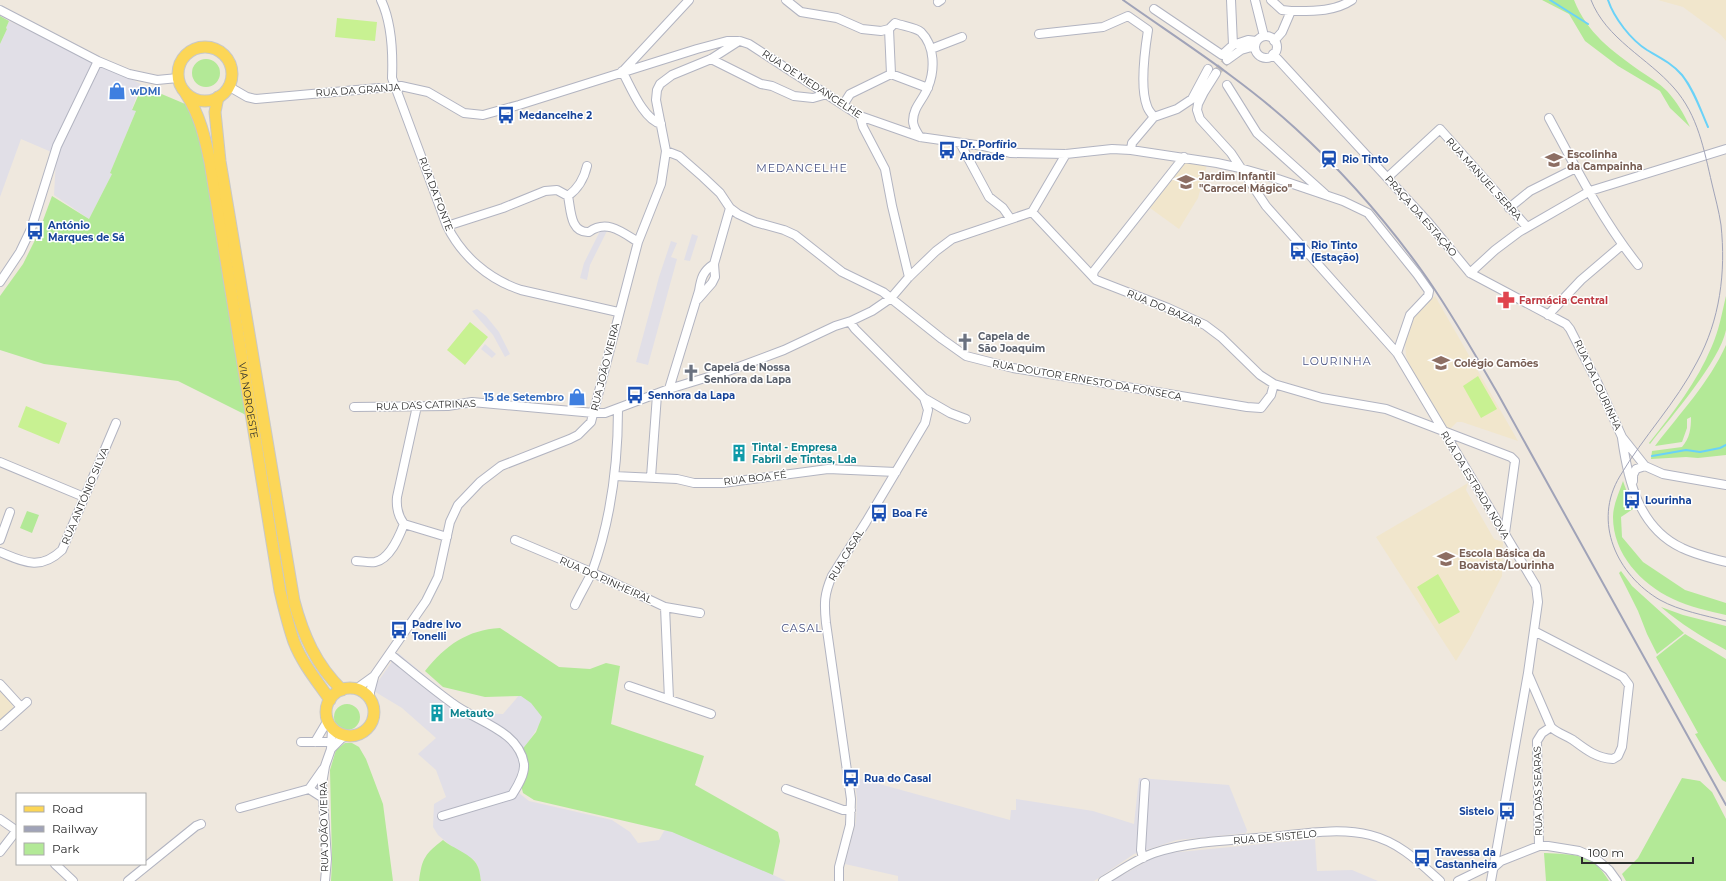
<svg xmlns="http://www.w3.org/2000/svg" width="1726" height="881" font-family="Montserrat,sans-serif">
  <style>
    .industrial { fill: #e1dfe7 }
    .education { fill: #f1e6cc }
    .green { fill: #b3e997 }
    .pitch { fill: #c8f192 }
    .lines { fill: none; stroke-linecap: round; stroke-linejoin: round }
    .stream { stroke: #6ad2f8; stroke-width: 2 }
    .minor-tunnel { stroke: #c8c2ba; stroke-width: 8; stroke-dasharray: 8 4; stroke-linecap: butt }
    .minor-casing { stroke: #b2b4c1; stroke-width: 10 }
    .major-casing { stroke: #c8c8c8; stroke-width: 13 }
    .minor { stroke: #fff; stroke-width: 8 }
    .major { stroke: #fcd656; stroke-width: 11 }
    .tram { stroke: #a0a3b8; stroke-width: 1 }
    .rail { stroke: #a0a3b8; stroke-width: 2 }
    .labels { text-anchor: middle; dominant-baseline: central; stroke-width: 3; stroke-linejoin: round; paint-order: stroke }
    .street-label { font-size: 10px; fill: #2c2c2c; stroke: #fff }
    .shop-label { font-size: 10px; font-weight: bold; fill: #366cbe; stroke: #fff; text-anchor: start }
    .transit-label { font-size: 10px; font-weight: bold; fill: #164399; stroke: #fff; text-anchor: start }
    .education-label { font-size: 10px; font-weight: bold; fill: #785e54; stroke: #fff; text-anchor: start }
    .health-label { font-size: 10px; font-weight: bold; fill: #be3a42; stroke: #fff; text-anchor: start }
    .worship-label { font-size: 10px; font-weight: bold; fill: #5b616d; stroke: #fff; text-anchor: start }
    .culture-label { font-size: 10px; font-weight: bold; fill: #0d838f; stroke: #fff; text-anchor: start }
    .neighbourhood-label { font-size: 11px; letter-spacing: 1px; fill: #485282; stroke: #fff }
  </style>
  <rect width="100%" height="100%" fill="#efe8de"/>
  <path class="industrial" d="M9 21 141 84 132 109 136 111 110 173 112 174 89 219 54 195 56 159 49 151 21 139 0 197V44L7 29 6 28Z
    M601 229H608L590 265 587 280 580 278 584 263Z
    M692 234 698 236 690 261 684 260Z
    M671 241 677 243 671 257 677 259 648 365 636 362 659 277Z
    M477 309 486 316 499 332 510 354 505 357 493 335 472 311Z
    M485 344 496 354 492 358 481 349Z
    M398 653 451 697 473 713 503 714 521 693 547 713 524 749 525 779 519 793 529 801 612 820 630 832 638 843 659 840 664 831 673 830 730 854 786 881H481L478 866 474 860 450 845 438 835 433 827 434 804 446 797 436 770 418 754 436 738 402 708 372 690Z
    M854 777 1010 820 1011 810H1016V799L1093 811 1134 824 1139 778 1229 785 1247 830 1246 833 1177 840 1134 854 1094 881H898V876L845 864 856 822 857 798Z
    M1315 839 1317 871 1352 870 1378 881H1112L1151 859 1169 853Z"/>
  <path class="education" d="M1658 0H1726V41L1721 35 1683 7Z
    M1190 161 1207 165 1198 198 1179 229 1150 208 1185 163Z
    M1435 296 1518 441 1462 422H1457L1450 429 1446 428 1411 372 1406 355 1405 340 1409 324 1417 311Z
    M1468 483 1466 490 1494 539 1503 542 1502 576 1470 638 1456 661 1376 537Z
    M0 690 12 704 13 708 0 720Z"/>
  <path class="green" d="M1542 0H1574C1587 33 1612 51 1640 71 1649 77 1659 83 1667 91 1677 102 1684 114 1690 127L1670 108 1660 91 1618 66 1585 41 1569 14Z
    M0 16 9 21 6 28 7 29 0 44Z
    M192 73a14 14 0 1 1 28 0a14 14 0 1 1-28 0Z
    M145 87 190 106 204 152 248 416 178 381 44 364 0 350V296L23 264 38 234 52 196 89 219 112 174 110 173 136 111 132 110 141 89Z
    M1726 296C1726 307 1726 319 1726 330 1720 361 1671 417 1650 444L1649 443C1673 413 1697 382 1712 346 1719 330 1722 313 1726 296Z
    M1726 345V455L1698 458 1686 457 1651 459 1652 451 1682 447C1690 438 1691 428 1691 417L1687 419V428L1682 442 1655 446C1680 413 1709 383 1726 345Z
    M1623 481 1633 509 1621 517 1622 537 1643 562 1685 590 1726 603V615C1709 611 1689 607 1673 599 1641 584 1613 554 1613 517 1613 505 1619 493 1623 481Z
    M27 511 39 515 32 533 20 528Z
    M1621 571 1632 586 1684 633 1657 654 1647 634 1638 611 1619 573Z
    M1661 607 1683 615 1726 626V650C1702 637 1681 624 1661 607Z
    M500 628 559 667 590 669 606 663 620 666 611 724 704 756 695 785 778 832 780 841 773 875 672 832 534 800 523 793 519 777 522 767 517 756 536 732 542 717 531 703 521 696 485 697 443 687 425 671C446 645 467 630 500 628Z
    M1685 634 1726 659V782L1722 780 1695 734 1698 733 1656 657Z
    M334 717a13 13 0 1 1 26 0a13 13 0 1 1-26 0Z
    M345 743H352L359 747 366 759 383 804 393 881H331L332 861 330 770 336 750Z
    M1682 778 1700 781 1712 792 1726 819V881H1626L1622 874 1638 858Z
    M443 840C452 848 473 855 477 865 480 870 480 876 481 881H419C422 858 425 854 443 840Z
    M1544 853C1574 855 1592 852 1609 881H1546Z"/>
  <path class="pitch" d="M337 18 377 22 375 41 335 37Z
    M470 322 488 337 465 365 447 350Z
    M1478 376 1497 409 1481 418 1463 386Z
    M26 406 67 423 59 444 18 427Z
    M1438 574 1460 612 1439 624 1417 587Z"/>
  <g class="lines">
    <path class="stream" d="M1550 0 1588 24
      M1608 0C1614 18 1631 40 1647 50 1659 57 1673 64 1682 75 1694 90 1700 109 1708 127
      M1652 456 1686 450 1700 452 1720 448 1726 445"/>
    <path class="minor-tunnel" d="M1216 73 1227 60"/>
    <g class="minor-casing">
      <path id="minor" d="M381 0C392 23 393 53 392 78L447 226C462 256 488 279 521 290L618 312
        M786 0 801 12 837 18 862 29 881 31 889 29
        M1255 0 1264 36
        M1271 0 1282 10 1291 11
        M938 2 941 0
        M1154 9 1222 55 1233 45 1231 0
        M0 10 98 61 129 74 157 80 178 78
        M1039 34 1103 27 1128 16 1148 30C1145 49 1140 88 1147 106 1148 110 1151 113 1154 117L1132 143 1131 150
        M1255 47a11 11 0 1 1 22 0a11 11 0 1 1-22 0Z
        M1274 41 1282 32 1291 11C1312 11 1334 12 1352 0
        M1233 45 1248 40 1256 41
        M931 49 962 37
        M1273 54 1428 222 1470 273
        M711 59 761 84 772 86 794 96 813 98 827 94
        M1227 60 1241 50 1255 46
        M622 71C631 87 643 119 661 124
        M623 71 689 0
        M1216 73 1204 92 1198 104 1197 110 1200 119 1231 153 1266 206 1397 353 1536 586 1538 602 1528 673 1491 881
        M891 74 889 29 895 23C902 26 915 27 921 32 935 46 935 70 928 87 924 99 913 107 913 121 913 127 917 132 920 137
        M1227 85 1257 133 1325 194
        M228 86 247 97 256 99 401 86 428 92 464 113 483 115 519 105 697 49 727 41H740L749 44 860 116 920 137 983 146 1010 153 1066 154 1112 149 1131 150 1217 163 1240 168 1278 179 1343 201 1368 213 1417 274 1429 291 1428 296 1410 315 1397 353
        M843 105 850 94 891 74 928 88
        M860 116 863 127 885 169 892 206 909 277
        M1154 117 1177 109 1192 99 1208 69
        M1549 118C1576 168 1602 220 1638 265
        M960 143 989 197 1003 208 1010 218
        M666 151 679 156 703 177 720 193 730 208 738 214 755 222 784 230 795 235 842 272 883 292 942 339 966 356 1013 368 1247 407 1261 408 1271 395 1274 384
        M1388 177 1440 129 1527 227
        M568 196C579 188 584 179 587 166
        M1509 208 1530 191 1576 168
        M1032 212 1096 280 1168 308 1205 325 1221 337 1260 375 1274 384 1322 398 1386 409 1511 457 1515 461 1505 533
        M447 226 503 208 545 191 557 190 568 196C571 210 570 233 589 232 607 219 622 232 638 242
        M1470 273 1566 324 1570 329 1598 384 1622 437 1645 466 1663 474 1726 485
        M1470 273 1495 250 1519 232 1590 191 1726 149
        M1093 275 1094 271 1184 157
        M0 282 20 252 31 229 57 146 98 61
        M698 299 712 283 715 277 714 264 730 208
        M1548 315 1581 280 1622 245
        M669 389 699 291C701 278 703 271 714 264
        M924 398 950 413 966 419
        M417 406 397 497C396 508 398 516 404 524L447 537
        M354 407 448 406 472 402 594 413H605L669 389 728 371 784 350 835 326 851 321 872 311 891 298 909 277 936 251 952 239 1032 212 1066 154
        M1622 438C1628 481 1639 528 1682 548 1696 555 1711 558 1726 562
        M0 462 84 497
        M614 476 677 479 694 483H723L828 469 896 472
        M651 477 657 395
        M1633 481V475L1636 469 1645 466
        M0 540 10 512
        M515 540 591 572 665 607 700 613
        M0 552C24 562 40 571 62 550L116 423
        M356 561C362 561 369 563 375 562 390 559 399 537 404 524
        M575 605C580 594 587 583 592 572 611 520 618 463 618 409
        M665 607 669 699
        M390 654C411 671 431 688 452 703 475 721 519 730 524 764 525 775 517 787 512 795L442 816
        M1528 674 1551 727C1557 733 1565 735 1573 740 1585 749 1596 758 1613 759L1618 756 1622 747 1629 685 1623 677 1534 631
        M0 684 21 707
        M629 686 711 714
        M356 689 374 676 426 601 438 577 450 522 458 505 480 482 501 466 570 439 578 435 591 422 638 242 661 184 666 151 656 100 657 90 660 84 672 75 711 59 739 41
        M370 699V692L374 677
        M0 726 27 702
        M301 742H332
        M315 742 328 720
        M331 749 342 738 347 736
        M786 789 843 810H851
        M323 798 309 789 323 769
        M240 808 309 789
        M0 819 17 831
        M1539 846 1537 741 1542 733 1551 727
        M0 852 17 830
        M1143 858 1141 850 1145 783
        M55 864 73 881
        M1492 869 1501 861 1539 846H1548L1579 851 1595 858 1609 870 1617 881
        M128 881 196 826 201 824
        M325 881 327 859 322 784 325 766 331 749 332 728
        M839 881V867L850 825 851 799 826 623C824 604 824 594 832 576L866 522 925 423 928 410 924 398 855 329 850 322
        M1103 881C1119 872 1136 859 1154 853 1190 841 1232 840 1270 837 1302 834 1339 827 1370 835 1399 842 1419 862 1440 881
        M1458 881 1493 864"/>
    </g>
    <g class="major-casing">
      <g id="major">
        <circle cx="205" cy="74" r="27"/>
        <path id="s1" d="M186 94C200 115 205 138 210 162L280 591C284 608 288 625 294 642 302 663 317 681 330 700"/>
        <path d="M218 97 215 112 220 161 294 601C303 635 316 665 342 690"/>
        <circle cx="350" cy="712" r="24"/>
      </g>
    </g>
    <use href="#minor" class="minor"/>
    <use href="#major" class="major"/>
    <path class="tram" d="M1591 0C1606 39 1648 58 1674 88 1698 115 1704 150 1712 184 1715 197 1719 211 1721 225 1726 272 1720 320 1697 362 1676 403 1643 437 1620 476 1592 522 1617 575 1660 600 1680 611 1704 615 1726 621"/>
    <path class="rail" d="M1123 0C1181 41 1243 80 1295 128 1340 169 1386 221 1422 271 1450 310 1474 353 1498 394L1726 805"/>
  </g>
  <defs>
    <g id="shop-bare" transform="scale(1.38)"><path d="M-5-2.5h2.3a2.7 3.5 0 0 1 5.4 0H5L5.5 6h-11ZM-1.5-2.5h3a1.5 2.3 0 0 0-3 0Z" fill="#3f7fe0" stroke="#fff" stroke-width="2.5" paint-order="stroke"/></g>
    <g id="bus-bare" transform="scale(1.38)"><path d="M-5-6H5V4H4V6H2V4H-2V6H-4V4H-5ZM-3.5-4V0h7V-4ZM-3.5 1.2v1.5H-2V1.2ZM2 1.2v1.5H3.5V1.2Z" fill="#1a4fb4" stroke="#fff" stroke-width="2.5" paint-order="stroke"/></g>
    <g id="station-bare" transform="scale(1.38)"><path d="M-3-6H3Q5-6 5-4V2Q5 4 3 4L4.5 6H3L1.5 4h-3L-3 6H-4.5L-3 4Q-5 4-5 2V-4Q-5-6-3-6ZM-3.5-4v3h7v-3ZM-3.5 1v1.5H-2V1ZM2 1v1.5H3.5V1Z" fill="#1a4fb4" stroke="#fff" stroke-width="2.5" paint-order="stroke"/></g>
    <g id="school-bare" transform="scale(1.38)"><path d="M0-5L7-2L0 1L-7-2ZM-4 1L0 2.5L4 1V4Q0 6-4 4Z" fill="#8d6e63" stroke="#fff" stroke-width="2.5" paint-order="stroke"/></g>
    <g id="pharmacy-bare" transform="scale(1.38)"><path d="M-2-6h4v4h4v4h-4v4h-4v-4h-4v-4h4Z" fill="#e0444e" stroke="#fff" stroke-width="2.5" paint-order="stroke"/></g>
    <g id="church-bare" transform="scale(1.38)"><path d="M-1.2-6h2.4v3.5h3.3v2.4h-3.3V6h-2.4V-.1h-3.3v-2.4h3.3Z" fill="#6b7280" stroke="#fff" stroke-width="2.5" paint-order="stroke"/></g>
    <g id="building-bare" transform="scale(1.38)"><path d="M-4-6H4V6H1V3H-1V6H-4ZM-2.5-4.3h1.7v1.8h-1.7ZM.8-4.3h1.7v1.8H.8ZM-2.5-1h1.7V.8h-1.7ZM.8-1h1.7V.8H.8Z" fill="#0f9aa8" stroke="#fff" stroke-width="2.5" paint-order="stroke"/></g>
  </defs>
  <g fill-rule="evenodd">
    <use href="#shop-bare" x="117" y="91"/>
    <use href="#bus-bare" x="506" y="115"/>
    <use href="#bus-bare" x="947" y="150"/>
    <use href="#station-bare" x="1329" y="159"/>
    <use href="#school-bare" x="1554" y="160"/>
    <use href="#school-bare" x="1186" y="182"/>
    <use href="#bus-bare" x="35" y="231"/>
    <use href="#bus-bare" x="1298" y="251"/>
    <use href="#pharmacy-bare" x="1506" y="300"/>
    <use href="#church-bare" x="965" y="342"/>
    <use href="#school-bare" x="1441" y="363"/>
    <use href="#church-bare" x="691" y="373"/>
    <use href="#bus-bare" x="635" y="395"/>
    <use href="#shop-bare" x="577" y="397"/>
    <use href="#building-bare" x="739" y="453"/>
    <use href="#bus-bare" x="1632" y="500"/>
    <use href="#bus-bare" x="879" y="513"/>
    <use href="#school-bare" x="1446" y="559"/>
    <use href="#bus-bare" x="399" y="630"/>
    <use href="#building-bare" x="437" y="713"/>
    <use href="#bus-bare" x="851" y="778"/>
    <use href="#bus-bare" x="1507" y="811"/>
    <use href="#bus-bare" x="1422" y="858"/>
  </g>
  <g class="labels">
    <g class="street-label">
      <text transform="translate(812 84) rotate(33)">RUA DE MEDANCELHE</text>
      <text transform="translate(358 90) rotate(-4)">RUA DA GRANJA</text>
      <text transform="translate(1484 179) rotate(48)">RUA MANUEL SERRA</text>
      <text transform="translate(436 194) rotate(69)">RUA DA FONTE</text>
      <text transform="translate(1421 216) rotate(49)">PRAÇA DA ESTAÇÃO</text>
      <text transform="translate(1164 308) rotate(23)">RUA DO BAZAR</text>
      <text transform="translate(605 367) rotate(-76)">RUA JOÃO VIEIRA</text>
      <text transform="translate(1087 380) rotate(10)">RUA DOUTOR ERNESTO DA FONSECA</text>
      <text transform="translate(1598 385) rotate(65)">RUA DA LOURINHA</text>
      <text stroke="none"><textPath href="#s1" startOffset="314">VIA NOROESTE</textPath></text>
      <text transform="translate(426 405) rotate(-2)">RUA DAS CATRINAS</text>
      <text transform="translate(755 478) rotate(-7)">RUA BOA FÉ</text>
      <text transform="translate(1475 485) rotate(59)">RUA DA ESTRADA NOVA</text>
      <text transform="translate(85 496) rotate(-67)">RUA ANTÓNIO SILVA</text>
      <text transform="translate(846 555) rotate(-59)">RUA CASAL</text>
      <text transform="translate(606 580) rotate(24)">RUA DO PINHEIRAL</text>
      <text transform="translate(1538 791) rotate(-91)">RUA DAS SEARAS</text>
      <text transform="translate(324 827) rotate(-91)">RUA JOÃO VIEIRA</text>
      <text transform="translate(1275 837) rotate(-5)">RUA DE SISTELO</text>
    </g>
    <g class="shop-label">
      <text x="130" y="91">wDMI</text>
      <text x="564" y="397" text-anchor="end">15 de Setembro</text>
    </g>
    <g class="transit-label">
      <text x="519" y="115">Medancelhe 2</text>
      <text x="960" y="144">Dr. Porfírio<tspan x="960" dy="12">Andrade</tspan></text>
      <text x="1342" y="159">Rio Tinto</text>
      <text x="48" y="225">António<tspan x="48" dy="12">Marques de Sá</tspan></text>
      <text x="1311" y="245">Rio Tinto<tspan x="1311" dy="12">(Estação)</tspan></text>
      <text x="648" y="395">Senhora da Lapa</text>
      <text x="1645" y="500">Lourinha</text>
      <text x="892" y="513">Boa Fé</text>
      <text x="412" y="624">Padre Ivo<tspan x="412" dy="12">Tonelli</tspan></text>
      <text x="864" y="778">Rua do Casal</text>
      <text x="1494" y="811" text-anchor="end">Sistelo</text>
      <text x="1435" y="852">Travessa da<tspan x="1435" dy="12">Castanheira</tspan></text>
    </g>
    <g class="education-label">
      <text x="1567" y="154">Escolinha<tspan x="1567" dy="12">da Campainha</tspan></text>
      <text x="1199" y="176">Jardim Infantil<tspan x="1199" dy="12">"Carrocel Mágico"</tspan></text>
      <text x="1454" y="363">Colégio Camões</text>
      <text x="1459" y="553">Escola Básica da<tspan x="1459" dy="12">Boavista/Lourinha</tspan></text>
    </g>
    <g class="health-label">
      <text x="1519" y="300">Farmácia Central</text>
    </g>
    <g class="worship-label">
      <text x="978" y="336">Capela de<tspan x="978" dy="12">São Joaquim</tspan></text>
      <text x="704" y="367">Capela de Nossa<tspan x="704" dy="12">Senhora da Lapa</tspan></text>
    </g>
    <g class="culture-label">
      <text x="752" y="447">Tintal - Empresa<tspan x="752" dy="12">Fabril de Tintas, Lda</tspan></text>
      <text x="450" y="713">Metauto</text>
    </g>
    <g class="neighbourhood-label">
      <text x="802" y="168">MEDANCELHE</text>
      <text x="1337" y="361">LOURINHA</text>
      <text x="802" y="628">CASAL</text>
    </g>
  </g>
  <rect x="16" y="793" width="130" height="72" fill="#ffffff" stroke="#ababab"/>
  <rect x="24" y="806" width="20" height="6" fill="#fcd656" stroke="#ababab"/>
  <text x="52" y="813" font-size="12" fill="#2c2c2c">Road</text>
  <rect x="24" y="826" width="20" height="6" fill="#a0a3b8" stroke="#ababab"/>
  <text x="52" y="833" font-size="12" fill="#2c2c2c">Railway</text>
  <rect x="24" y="843" width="20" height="12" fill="#b3e997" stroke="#ababab"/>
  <text x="52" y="853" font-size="12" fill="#2c2c2c">Park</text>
  <path d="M1582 857v6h111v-6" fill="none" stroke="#2c2c2c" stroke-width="2"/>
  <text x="1588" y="857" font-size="12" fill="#2c2c2c" stroke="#ffffff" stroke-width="3" paint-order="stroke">100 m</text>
</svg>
